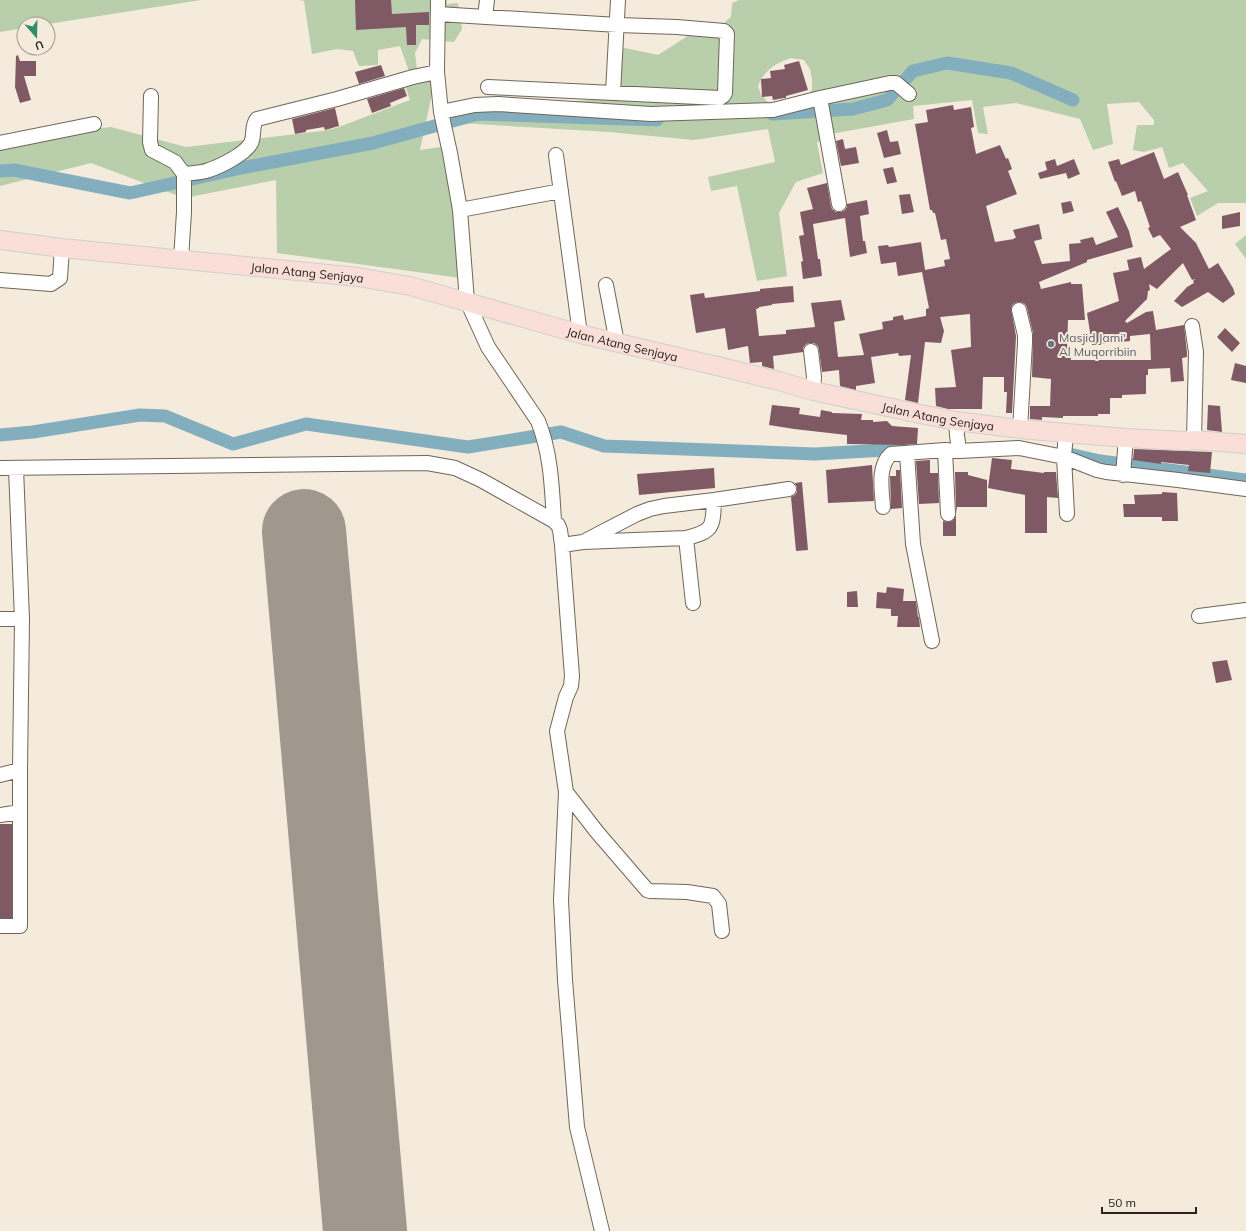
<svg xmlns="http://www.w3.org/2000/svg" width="1246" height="1231" font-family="Mulish,sans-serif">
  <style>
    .green { fill: #b9ceab; fill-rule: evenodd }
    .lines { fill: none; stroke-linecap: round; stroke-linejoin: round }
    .canal { stroke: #82aebe; stroke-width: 13 }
    .runway { stroke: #a0988d; stroke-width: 84 }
    .building { fill: #7f5964 }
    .minor-casing { stroke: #6f665a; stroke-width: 16 }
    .major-casing { stroke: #cfcfcd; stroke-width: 20 }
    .minor { stroke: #fff; stroke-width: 14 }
    .major { stroke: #fadfd8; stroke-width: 18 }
    .worship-dot { fill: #6b7280; stroke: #f5ebdc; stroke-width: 1.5 }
    .labels { text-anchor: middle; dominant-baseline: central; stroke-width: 4; stroke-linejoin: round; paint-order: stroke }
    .street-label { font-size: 12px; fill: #27231d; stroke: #f5ebdc }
    .worship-label { font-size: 12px; fill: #5b616d; stroke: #f5ebdc; text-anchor: start }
  </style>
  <rect width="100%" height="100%" fill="#f5ebdc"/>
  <path class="green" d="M0 0H201L48 24H24V28L0 32Z
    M299 0H447V4L458 3 462 29 454 42 422 39 415 53 417 70 434 84 420 150 447 146 461 278 277 253 276 180 184 198 91 163 0 186V140L111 127 186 147 322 131 336 128 410 100 404 83 411 77 400 46 378 50V65L359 66 353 51 337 49 312 54 304 1Z
    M739 0H1246V203H1218L1197 216 1190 198 1208 191 1183 163 1169 168 1162 147 1144 152 1133 150 1137 125H1154V120L1139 102 1107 104 1113 144 1093 150 1080 119 1016 103 983 107 988 134 978 133 972 100 913 106 914 119 825 135 817 143 823 173 796 182 779 213 787 276 757 281 737 186 711 191 708 177 775 162 768 129 694 140 609 132 443 122 471 109 615 98 616 46 658 55 697 30 709 36 731 17 732 3ZM791 58 804 60 810 69 812 79V90L807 95 782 105 768 102 761 95 758 86C765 70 774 64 791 58Z
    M1246 235V259L1235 244Z"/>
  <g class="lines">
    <path class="canal" d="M772 114 853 109 887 100 913 71 947 63 1011 73 1073 100
      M0 171 14 170 130 193 241 168 373 143 478 114 657 120
      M0 435 33 432 140 415 165 416 233 444 306 424 468 447 561 432 604 446 815 454 903 449
      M1065 453 1100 461 1246 480"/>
    <path class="runway" d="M304 531 365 1231"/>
  </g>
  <path class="building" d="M355 0H391L392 14 429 12V25H416V45H407L406 27 356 30Z
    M18 55 20 61H36V76H24L31 100 20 103 15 87 16 56Z
    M799 61 808 90 786 96V98H784L773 100 772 96 762 97 761 79 771 78 770 71 785 69 784 65Z
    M381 65 385 76 359 84 355 72Z
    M404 88 407 96 390 103 391 106 372 113 367 99Z
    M953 105 954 110 971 107 974 127 971 128 976 154 1000 145 1006 159 1008 158 1012 169 1008 171 1017 194 986 206 995 242 1014 239V238H1016L1013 230 1039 224 1042 239 1034 241 1042 264 1070 261 1069 244 1081 243 1080 240 1093 237 1096 245 1118 237 1106 212 1118 207 1129 231 1133 247 1087 260V262L1039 282 1041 289 1071 282V284H1082L1085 320H1068L1067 345H1070L1071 360H1151L1150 334 1130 336V341L1092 345 1087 313 1119 301 1113 273 1129 270 1127 260 1141 257 1144 269 1171 249 1160 235 1153 238 1148 228 1150 227 1141 201 1138 202 1135 191 1122 196 1116 181 1115 182 1108 162 1119 159 1121 165 1154 152 1164 179 1178 172 1188 195H1187L1196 220 1180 227 1196 243 1209 269 1218 263 1233 288 1235 294 1223 303 1208 292 1182 307 1174 301 1187 287 1194 283 1193 281 1195 279 1192 280 1183 263 1157 289 1149 284 1150 290 1148 291 1147 299 1125 321 1127 323 1146 312 1153 311 1156 330 1184 325 1187 353V357L1182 358 1184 381 1171 382 1170 368 1148 369V375H1146V394L1122 395V398H1110V414H1098V416H1063V418L1042 417V420L1030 419V406H1050L1051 379 1032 377 1033 333 1027 308 1025 304 1021 302H1017L1013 304 1011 308 1016 336 1012 413H1006L1007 392H1004V377H983L982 409H948L936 406 935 388 956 387 951 350 971 347 970 314 940 317 944 331 941 343 925 342 918 403 905 400 911 355 899 356 898 353 871 357 875 383 856 386V390L840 386 839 370 822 372 819 350 818 346 814 343H810L806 344 803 348V352L773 356 774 369 762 366V362L750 363 748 346 728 350 725 328 696 333 690 295 704 293 705 298 760 291V289L781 287 793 286 794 302 772 304V305L759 307V308L756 309 759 336 786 334V330L815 327 811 303 841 300 845 320 834 322 838 357 864 355 859 334 883 329 882 322 893 320V317L903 315 904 320 926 316V309L929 308 922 272 898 276 896 262 881 264 878 246 888 245 889 247 921 242 925 270 945 266 944 260 950 259 946 239 941 240 935 213H933L932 210H930L915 124 928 122 926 110Z
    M335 108 339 126 325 130 324 127 306 130V132L295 134 292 119Z
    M887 130 890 142 898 141 901 154 884 158 877 133Z
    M843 139 845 149 856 147 859 163 841 166 836 141Z
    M1055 159 1057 166 1074 159 1080 174 1068 179 1066 173 1040 179 1038 173 1047 170 1045 162Z
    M893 167 897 182 887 184 883 169Z
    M827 183 831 206 832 209 836 212H840L844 211 847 207V204L867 200 869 214 860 216 863 241H865L867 253 850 257 845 218 813 224 818 259H820L822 276 803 279 801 262 803 261 799 236 804 235 800 212 813 209 807 188Z
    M910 194 914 212 902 214 899 195Z
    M1071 201 1074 211 1063 214 1061 203Z
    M1240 212V226L1222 229V216Z
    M1225 328 1240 343 1232 352 1217 337Z
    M1235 363 1246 366V383L1231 380Z
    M772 405 800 408 799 414 820 417 821 410 832 412V413L862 414 861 420H873V422L887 421 892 426 918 428 917 444 903 445 847 444V435L794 429 769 425Z
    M1208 405 1220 406 1222 432 1207 430Z
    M1134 449 1212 452 1210 473 1188 471 1189 465 1161 462V464L1133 460Z
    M992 458 1012 460 1011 469 1044 473V472H1056L1058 498 1047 497V533H1025V495L988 488Z
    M930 460V473H938L939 503 919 504 916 461Z
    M872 465 874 501 828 503 826 470Z
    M714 468 715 488 639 495 637 474Z
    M896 470H900L902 508 891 509 890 476H896Z
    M955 472H968V475L987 480V507H957L956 513Z
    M802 482 808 550 796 551 791 497 795 495 797 492V487L795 483Z
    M1162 492 1177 493 1178 521H1162V517H1124L1123 504H1135L1134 495 1162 494Z
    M956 514V536H943V521L948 522 952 521 955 518Z
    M887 587 904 589 903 601H916L918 617H919L920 627H897L898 616H891V609L876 608 877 592 886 593Z
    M857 591 858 607H847V592Z
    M1227 660 1232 680 1216 683 1212 662Z
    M0 824H12V918H0Z"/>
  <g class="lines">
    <g class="minor-casing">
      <path id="minor" d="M438 0 437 72 441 112 450 153 460 210 467 301 488 347 538 421C551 453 552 488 554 521
        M438 14 618 25 677 27 724 31 727 34 725 93 723 96 720 98 488 87
        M485 17 487 0
        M613 93 618 0
        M151 96 150 142 152 150 175 162 184 174V212L181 260
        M820 98 839 204
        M441 112 475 105 498 104 651 114 773 110 820 98 890 83H896L909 94
        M0 143 94 124
        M556 155 580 334
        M184 174C192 173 201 173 209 170 221 166 245 154 251 143 255 135 251 126 257 119L337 99 413 77 437 72
        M460 210 561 191
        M0 280 51 284 60 278 62 248
        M606 285 617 343
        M1019 310 1025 335V343L1020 429
        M1192 326 1196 352 1194 440
        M811 351 814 377 813 391
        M956 421 957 435 959 451
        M1066 433 1064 457 1067 514
        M945 450 948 514
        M907 453 913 544 932 641
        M0 468 427 463 455 468 481 480 554 521 558 525 560 530 562 545 572 676 571 686 566 697 557 731 566 792 561 900 565 980 577 1127 602 1231
        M1123 475 1126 438
        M883 507C882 491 877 466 891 454L945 450 959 451 1019 448 1064 457 1097 470 1106 472 1178 480 1246 489
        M686 538 693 603
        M583 542 637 514 650 509 664 506 714 500 789 489
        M562 545 583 542 686 538C713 531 713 528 714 500
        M1199 616 1246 610
        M0 619H22
        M0 775 20 770 22 619 16 468
        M566 792 597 832 647 890 650 891 687 892 713 896 719 904 722 931
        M0 815 20 812
        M0 926H20V770"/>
    </g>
    <g class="major-casing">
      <g id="major">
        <path id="s1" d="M0 240 62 248 358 277 410 286 580 334 717 366 779 381 813 391 920 414 956 421 1020 429 1126 438 1186 441 1194 440 1246 444"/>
      </g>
    </g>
    <use href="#minor" class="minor"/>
    <use href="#major" class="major"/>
  </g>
  <circle class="worship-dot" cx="1051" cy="344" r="4"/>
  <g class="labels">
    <g class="street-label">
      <text stroke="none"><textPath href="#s1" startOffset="309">Jalan Atang Senjaya</textPath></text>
      <text stroke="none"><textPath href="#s1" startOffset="633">Jalan Atang Senjaya</textPath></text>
      <text stroke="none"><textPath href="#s1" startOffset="957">Jalan Atang Senjaya</textPath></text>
    </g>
    <g class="worship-label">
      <text x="1059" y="337">Masjid Jami'<tspan x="1059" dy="14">Al Muqorribiin</tspan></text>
    </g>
  </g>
  <g transform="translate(36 36) rotate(160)"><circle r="19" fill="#f5ebdc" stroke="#a39b90"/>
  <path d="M0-3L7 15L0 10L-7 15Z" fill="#308d65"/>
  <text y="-6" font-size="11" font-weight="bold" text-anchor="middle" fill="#27231d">U</text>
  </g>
  <path d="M1102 1207v6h94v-6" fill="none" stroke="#27231d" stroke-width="2"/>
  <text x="1108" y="1207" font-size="12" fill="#27231d" stroke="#f5ebdc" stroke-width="3" paint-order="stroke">50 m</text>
</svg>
